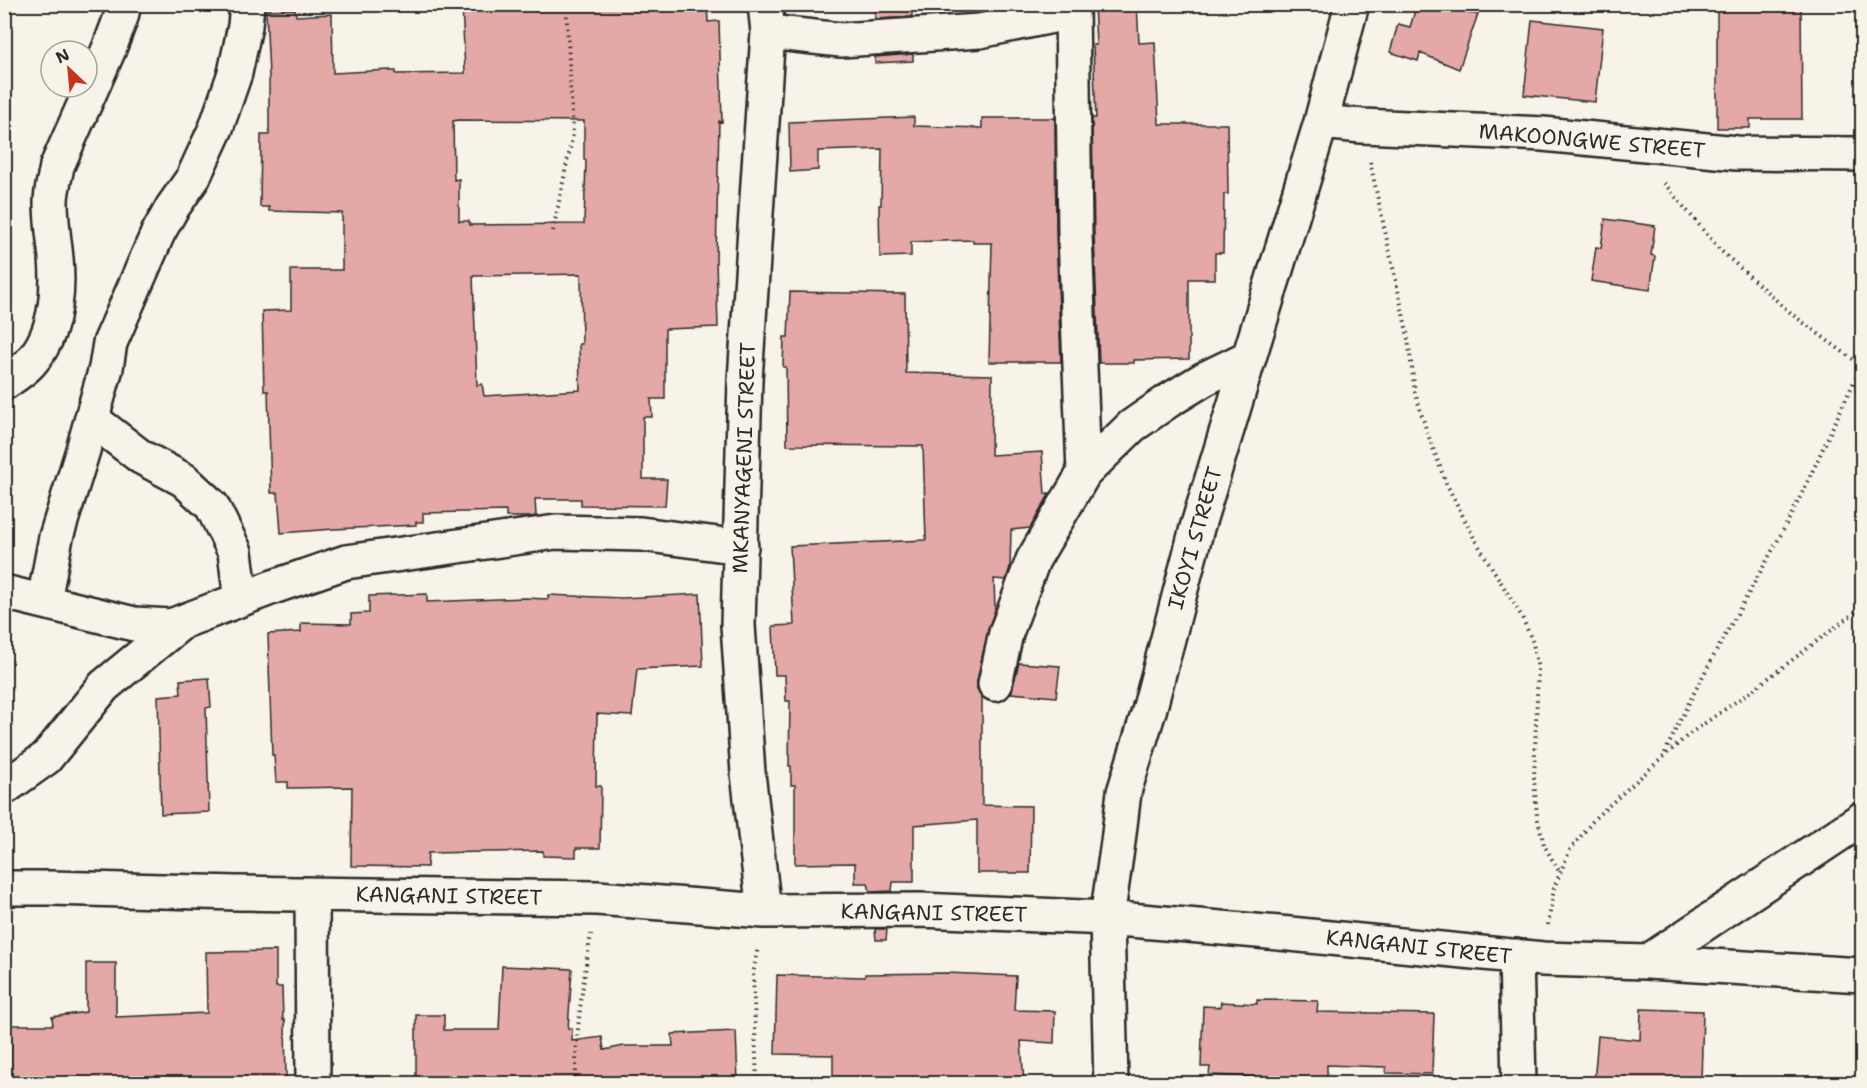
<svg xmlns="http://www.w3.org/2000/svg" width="1867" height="1088" font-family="'Shantell Sans',sans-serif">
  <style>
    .building { fill: #e4a9a7; stroke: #2b2b2b; stroke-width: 1.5; fill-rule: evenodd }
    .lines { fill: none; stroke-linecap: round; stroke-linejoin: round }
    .minor-casing { stroke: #2b2b2b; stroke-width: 38 }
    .path { stroke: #2b2b2b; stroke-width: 4; stroke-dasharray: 1.5 4.5; stroke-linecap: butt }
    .minor { stroke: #f7f3e8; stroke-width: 33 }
    .labels { text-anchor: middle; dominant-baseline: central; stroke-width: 6; stroke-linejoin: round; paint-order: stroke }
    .street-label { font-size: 21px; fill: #2b2b2b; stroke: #f7f3e8 }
  </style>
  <rect width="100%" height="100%" fill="#f7f3e8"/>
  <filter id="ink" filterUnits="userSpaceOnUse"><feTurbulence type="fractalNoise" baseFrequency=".0167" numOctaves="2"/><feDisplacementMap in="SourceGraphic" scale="12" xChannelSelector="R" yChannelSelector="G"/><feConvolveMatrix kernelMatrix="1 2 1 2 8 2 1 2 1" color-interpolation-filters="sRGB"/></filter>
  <g filter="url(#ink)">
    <path class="building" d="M462 4H707L708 22 719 21 722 122 719 121 716 260 718 327 665 329V399H651L652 417H643V479H667L665 506 581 505V499H535L536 516 529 517H506V511L423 513V522H416V525L334 529 281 533 278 493H271L268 391H264L262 311 291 310V270H342V213L269 211V207H260L261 135H269V76L266 10 295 9 296 16 332 14 333 73 390 70V71H396V74L465 73ZM459 120 584 121V160H586L584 224 470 225 469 221H459V179L454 180 453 121ZM581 274 582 344H579L580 390 484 396 482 384 477 385 473 276Z
      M874 4H912V17L875 19Z
      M1094 4H1137L1139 43 1155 42 1159 124H1227L1228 194H1224L1223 253H1215V279H1189V359L1134 360V363H1099L1094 234 1092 118H1096L1093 45H1096Z
      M1417 4H1470L1467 13 1478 14 1459 69 1420 53 1418 61 1390 52 1398 24 1410 27Z
      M1717 4H1801L1802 119H1750V128H1717Z
      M1532 20 1603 28 1595 102 1524 95Z
      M913 54V61L875 63V57Z
      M914 117V126L982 128V118H1055L1056 235 1061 362H989L992 243H973V240L911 242V256L880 257 879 205H881L882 149 818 151V170L790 172 789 122Z
      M1605 219 1655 226 1651 255 1655 256 1650 290 1591 281 1596 247 1601 248Z
      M790 292 905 294 906 373 992 375 991 455 1042 452 1045 494 1050 493 1030 528 1011 530 1010 567 1006 580 994 579 995 610 988 629 977 681V689L982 697V805L1031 806 1030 873H977V820L914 825V882H893L892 891 870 892 868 883H855V863L795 864V785H791V766H789L790 701H786L785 675H775L773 626 794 625 790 546 926 540 923 446 787 445 786 367H783L784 337H788Z
      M427 594V602L524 598 548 599V595L622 598 700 594 703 666 637 669 632 716 597 714 596 786H601L600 848H576V857L543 856V851L428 853 427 867 351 866 352 787 288 788V782H276L274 755H272L268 634 301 632V623L351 624V614L369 613V596Z
      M1019 663 1060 666 1056 697 1011 693Z
      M209 678 211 707 206 708 209 812 161 814 158 696 181 694 180 680Z
      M875 929H887L886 940H876Z
      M276 951V987H282L283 1020H285L286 1082 208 1083V1079L134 1083V1081L10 1082V1025H53L52 1017 86 1012V963H116V1017L207 1013 206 952Z
      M502 966 572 969 568 1029H572V1041L602 1037 604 1050 624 1046H673L672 1034 736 1031 738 1083H416V1015H444V1030H499Z
      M946 973 1016 976 1014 1010 1055 1011 1054 1043 1021 1041 1024 1083H833V1055L775 1054 777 975 865 977V974Z
      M1257 1000 1318 1001 1317 1012 1434 1014 1432 1074 1386 1073V1067L1327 1065V1083H1256V1077L1209 1075 1210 1067H1201L1203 1006 1220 1007 1221 1002 1257 1004Z
      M1641 1009 1703 1011 1701 1083H1594L1598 1036 1640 1040Z"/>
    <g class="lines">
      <g class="minor-casing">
        <path id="minor" d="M1072 4 1075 234 1084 473
          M768 32 841 40 980 31 1072 12
          M1321 122 1362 126 1543 134 1737 153 1862 154
          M4 383C13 377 23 371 30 363 56 335 59 294 56 258 54 239 51 221 51 202 51 190 55 178 57 166L109 49 121 17 124 4
          M92 419 141 457 184 480 212 506 235 552 241 599
          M4 592 134 624 171 626 273 587 346 562 556 532 641 534 741 547
          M44 601 56 537 83 450 106 368 110 343 158 233 172 208 193 178 216 128 235 73 245 26 247 4
          M995 684 1006 633 1033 560 1084 473 1132 426 1168 401 1204 379 1249 357
          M4 788 46 758 104 686 182 622
          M4 888H50L237 893 597 898 764 911 920 910 1107 918 1290 934 1543 959 1647 962 1862 975
          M312 895 313 1084
          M764 911 748 773 738 625 745 380 768 32 765 4
          M1516 956 1519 1084
          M1647 962 1862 819
          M1111 1084 1107 918 1118 842 1124 792 1149 711 1197 528 1321 122 1352 4"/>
      </g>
      <path class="path" d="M1370 162 1407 332 1415 392 1427 432 1446 483 1474 538 1522 617 1533 643 1538 669 1534 779 1537 816 1544 845 1560 873
        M1664 183 1720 250 1793 315 1862 366
        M553 231 573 134 566 4
        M1665 753C1701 672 1748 598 1789 519 1815 469 1836 417 1862 366
        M1548 925 1554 888 1560 873 1570 850 1595 818 1688 735 1754 689 1862 607
        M576 1084C575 1033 583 983 591 934
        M757 1084 753 974 758 947"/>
      <use href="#minor" class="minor"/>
    </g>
  </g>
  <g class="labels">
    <g class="street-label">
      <text transform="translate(1592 141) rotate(5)">MAKOONGWE STREET</text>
      <text transform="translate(744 458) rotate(-88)">MKANYAGENI STREET</text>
      <text transform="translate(1195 538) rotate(-74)">IKOYI STREET</text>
      <text transform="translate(449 896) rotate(1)">KANGANI STREET</text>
      <text transform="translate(934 913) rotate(1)">KANGANI STREET</text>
      <text transform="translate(1419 947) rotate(6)">KANGANI STREET</text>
    </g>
  </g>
  <rect width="1867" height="1088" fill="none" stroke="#f7f3e8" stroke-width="24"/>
  <rect x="12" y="12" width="1843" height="1064" fill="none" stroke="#2b2b2b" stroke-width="2" filter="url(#ink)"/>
  <g transform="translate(69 69) rotate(334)"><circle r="28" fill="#f7f3e8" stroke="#a5a39c" stroke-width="1.5"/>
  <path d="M0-4.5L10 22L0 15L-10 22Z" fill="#c8321e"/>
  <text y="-9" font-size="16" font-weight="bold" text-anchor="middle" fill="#2b2b2b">N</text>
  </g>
</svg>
